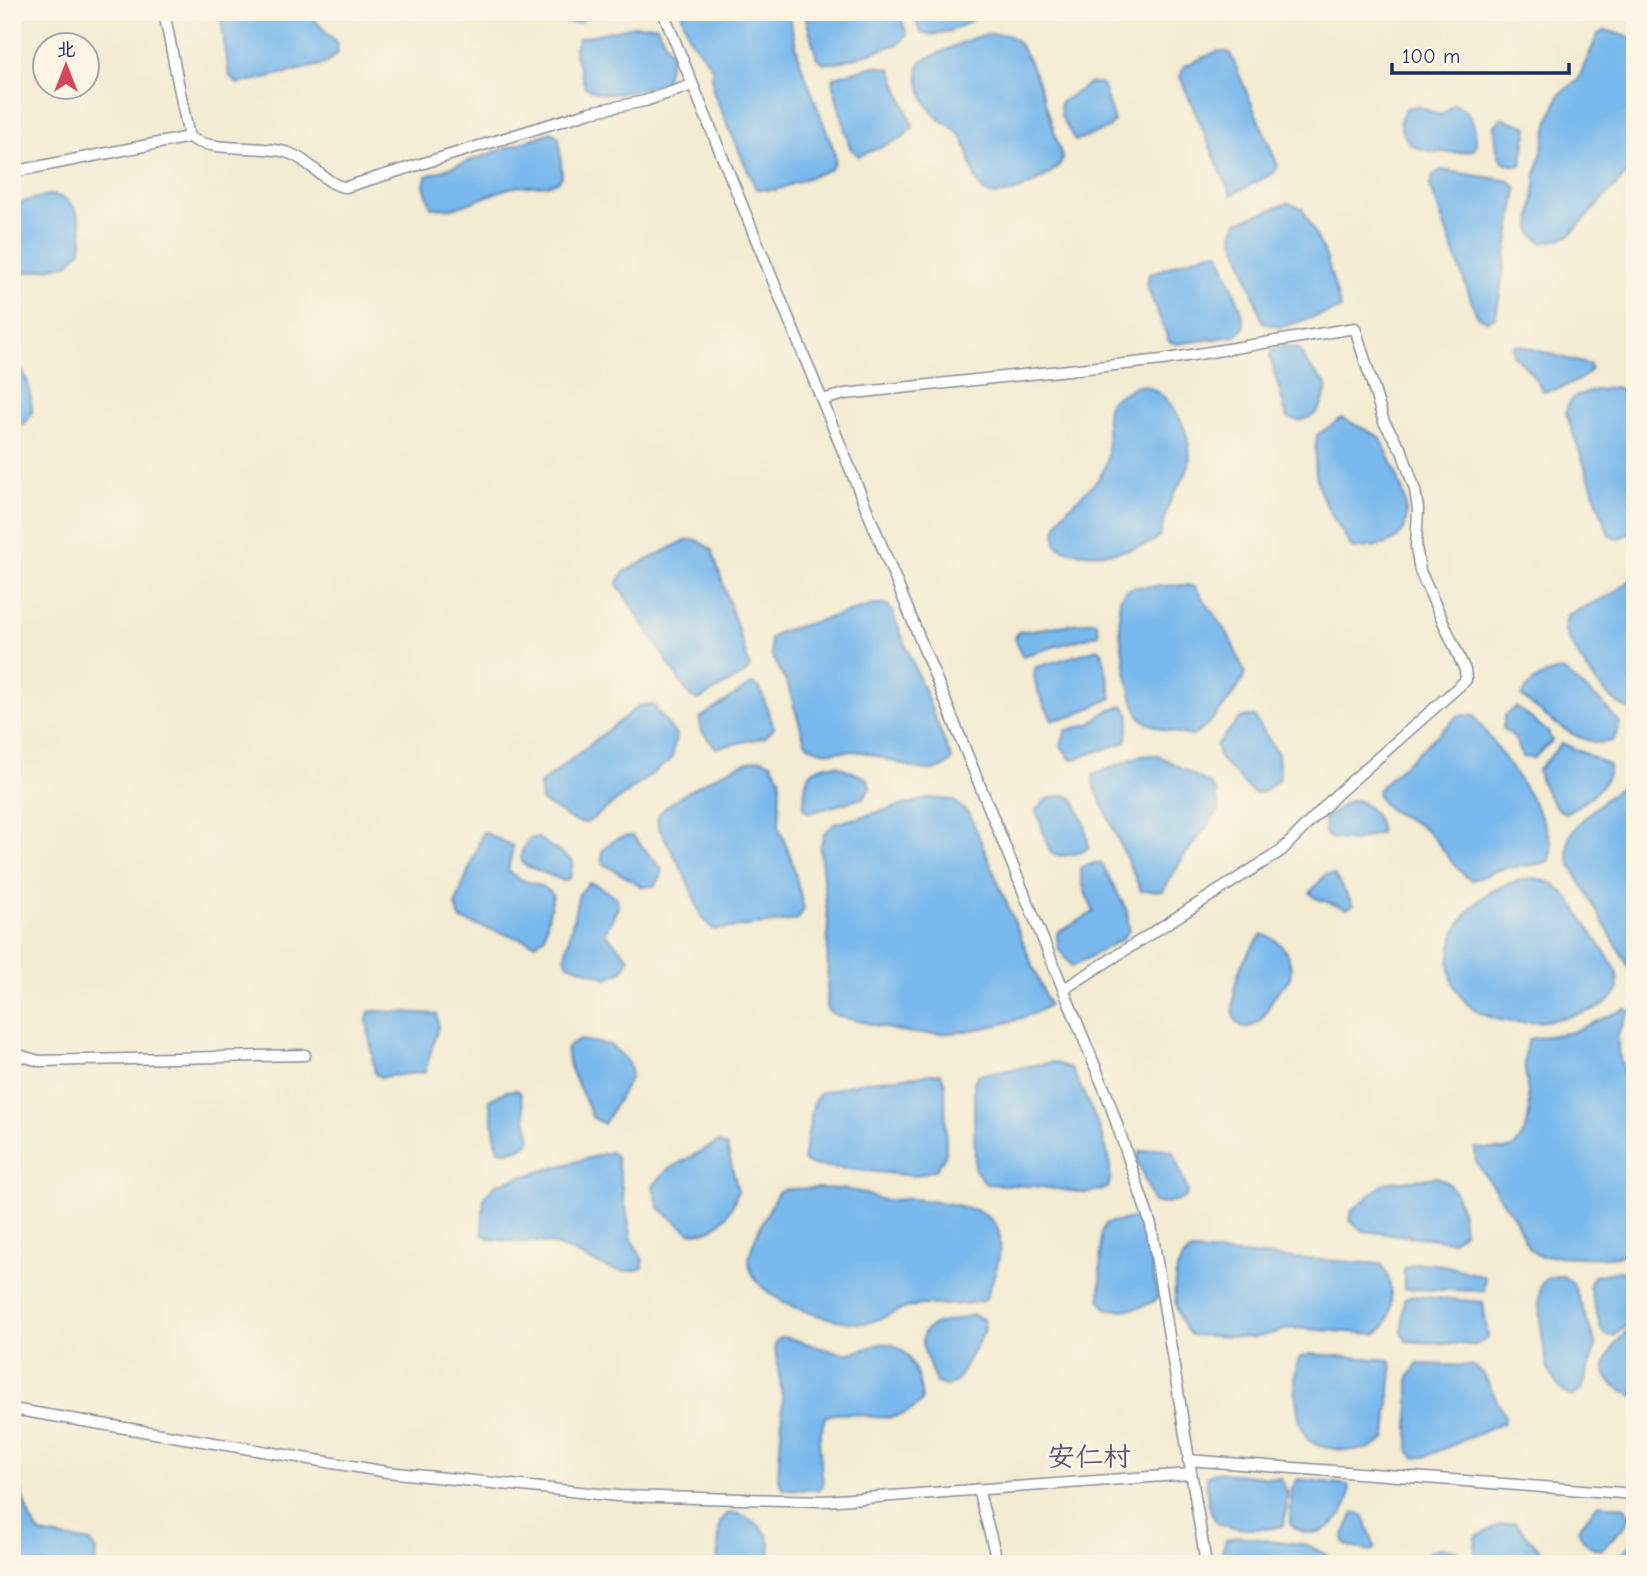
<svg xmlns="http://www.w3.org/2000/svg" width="1647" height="1576" font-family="'Comic Neue','LXGW WenKai TC',sans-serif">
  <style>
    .water { fill: #78b8ec; stroke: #4a74a5; stroke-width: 2 }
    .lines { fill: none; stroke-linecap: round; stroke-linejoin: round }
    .minor-casing { stroke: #878d98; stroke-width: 13 }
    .minor { stroke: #fff; stroke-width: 10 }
    .labels { text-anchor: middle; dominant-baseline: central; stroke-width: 5; stroke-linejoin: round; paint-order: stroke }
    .quarter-label { font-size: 28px; fill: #5c5278; stroke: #fcf5e5 }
  </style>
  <rect width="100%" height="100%" fill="#fcf5e5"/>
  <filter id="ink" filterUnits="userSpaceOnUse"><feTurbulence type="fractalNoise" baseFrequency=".0143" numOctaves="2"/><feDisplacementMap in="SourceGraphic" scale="14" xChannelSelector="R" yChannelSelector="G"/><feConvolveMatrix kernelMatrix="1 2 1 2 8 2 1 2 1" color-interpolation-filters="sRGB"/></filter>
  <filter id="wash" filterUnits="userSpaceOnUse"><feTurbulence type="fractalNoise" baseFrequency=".00686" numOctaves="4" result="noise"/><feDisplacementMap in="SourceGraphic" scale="28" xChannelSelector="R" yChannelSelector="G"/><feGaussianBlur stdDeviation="1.57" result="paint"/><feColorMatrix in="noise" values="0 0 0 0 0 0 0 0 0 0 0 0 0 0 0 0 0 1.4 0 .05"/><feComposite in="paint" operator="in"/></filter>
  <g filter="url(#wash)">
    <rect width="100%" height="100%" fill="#f3ebd2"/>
    <path class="water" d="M220 12H307L336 42 338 53 325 64 237 84 229 75Z
      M558 12H589C584 23 573 25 562 21Z
      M681 12H788L800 62 835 153V161L831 169 776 190 756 189 713 92 712 67 689 37Z
      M804 12H899L907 34 899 44 837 63H824L817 58Z
      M912 12H987C967 22 943 40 921 33Z
      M656 25 672 55 665 82C641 89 608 102 585 87L574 50 579 38 634 26Z
      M1606 30 1635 39V165L1569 236 1543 243 1532 234 1531 228 1536 175 1550 117 1560 94 1578 80 1598 34Z
      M991 34C1000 34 1010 33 1016 41 1037 63 1052 128 1063 159 1056 176 1000 205 984 191 970 178 972 152 961 136 956 128 947 125 940 120 925 108 913 78 921 61L973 38Z
      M1218 51 1230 53 1278 166 1274 173 1231 195 1180 77 1184 66Z
      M874 66 891 69 913 127 901 139 859 156 850 148 832 81 834 77Z
      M1098 83 1102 84 1114 121 1109 128 1075 141 1061 116 1060 103 1089 84Z
      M1454 104C1473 110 1478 132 1475 149 1462 155 1424 153 1412 145 1404 139 1401 128 1400 119L1406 108 1418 106 1441 115Z
      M1502 118 1528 127 1521 165C1494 168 1496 145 1495 125Z
      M552 132 559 138 562 175 559 181C545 188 530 185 515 187 487 191 462 215 431 207L424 185 426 176Z
      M1441 170 1510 181 1517 189 1496 316 1487 321 1477 316 1430 186 1433 175Z
      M48 195C78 195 85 224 81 250L67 265 12 275V205Z
      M1288 203 1302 208 1326 256 1341 309 1281 327 1263 323 1233 235 1237 222Z
      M1210 252H1219L1242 312 1244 328 1235 336 1176 344 1169 341 1147 286 1149 274Z
      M1518 345 1590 365 1591 369C1583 381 1557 391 1543 391L1529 370 1513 355V346Z
      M1280 346 1299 349 1309 366 1326 384C1328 404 1310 429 1287 417L1270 356 1272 351Z
      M12 360C29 373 31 393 32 413L24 425 12 426Z
      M1137 385C1170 386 1194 435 1189 464 1187 476 1176 488 1171 499 1166 511 1164 523 1160 536 1144 553 1073 561 1056 544 1050 510 1086 498 1101 475 1116 450 1101 426 1110 401Z
      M1615 387 1635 394V531L1617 539 1609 535 1566 413C1568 390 1596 391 1615 387Z
      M1342 418 1380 437C1390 458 1419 514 1400 535 1389 547 1367 547 1353 549 1326 505 1309 489 1317 435Z
      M686 540H697L712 550 750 667 746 673 698 700 689 695 617 584 624 572Z
      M1635 577V711C1605 706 1578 656 1564 631L1567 615 1611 595Z
      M1188 585 1195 587 1228 634 1245 673C1242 688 1206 730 1192 736 1179 734 1150 727 1141 718 1129 704 1114 614 1121 597 1124 591 1129 589 1134 587Z
      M874 605H888L892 611 952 760 943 768C920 776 887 757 863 752 846 749 817 757 805 742L788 686 772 656 770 639 779 632Z
      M1093 621 1097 623 1099 634 1022 656 1015 638 1018 632Z
      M1098 649 1102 651 1112 698 1073 716 1052 720C1046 706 1029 682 1036 667Z
      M1563 670 1601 702 1620 723 1614 740C1586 753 1541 713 1521 696 1529 682 1547 671 1563 670Z
      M752 684 760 688 774 728 765 737 716 748 701 730 700 718Z
      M640 705H653L676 735 672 759 587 823 576 822 541 801 540 784Z
      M1124 706 1130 716 1126 742 1071 760 1061 745 1066 730 1090 724 1110 709Z
      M1516 707 1548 732 1552 741 1534 758 1523 757 1514 737 1503 728 1505 716Z
      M1459 715 1474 716C1491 740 1567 835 1548 861 1533 867 1519 865 1503 869 1491 871 1483 879 1471 880 1452 868 1443 845 1426 830 1410 816 1381 815 1377 790Z
      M1254 716 1278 754 1280 778 1265 791 1254 794 1220 759 1216 745 1240 718Z
      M1562 743 1609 765C1611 786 1582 804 1565 813 1553 809 1540 783 1538 770Z
      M1158 755 1210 784 1216 792 1219 810 1184 856 1163 891H1141L1093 783V775L1140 756Z
      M762 759 771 763 780 778 779 827 791 858 804 909 798 919 790 921 714 930 701 916 685 875 658 826C657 820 657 815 662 811 679 794 738 761 762 759Z
      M826 765H837L868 779 870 788 863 798 809 813 804 807C805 787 803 770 826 765Z
      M1635 781V978L1571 866C1568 857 1566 848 1569 839 1573 824 1620 784 1635 781Z
      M1064 795 1073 798 1085 824 1089 847C1081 854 1059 859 1050 852L1036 810 1047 799Z
      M930 798 953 800 970 815 1049 1005C1020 1025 948 1037 913 1033 889 1031 865 1021 840 1017L827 1010 828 922 820 849 824 834 834 824Z
      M1356 800C1368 804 1382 820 1380 833L1354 841 1330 838 1325 833 1324 819 1349 801Z
      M483 832 513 846 508 870C520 885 542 881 553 895L544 937 536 944 461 920 455 906Z
      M633 836 662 869 661 877 654 886 643 887 602 863V851C611 841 619 835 633 836Z
      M531 838H538L573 861 570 878 564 881 524 865C518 856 523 844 531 838Z
      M1095 863 1102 864 1127 911 1129 930 1122 939 1072 967 1058 948 1057 933 1094 912C1088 897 1079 884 1081 867Z
      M1334 874 1353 905 1347 909 1315 898 1310 893 1325 875Z
      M1535 878 1554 884 1569 898 1617 971 1618 990C1606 1010 1583 1013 1562 1018 1409 1051 1424 888 1535 878Z
      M589 883 597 885 617 898 618 907 605 933 629 958 623 971 607 978 568 964 565 956 579 894Z
      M1262 935C1280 937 1294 958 1290 977 1288 983 1283 985 1279 990 1266 1005 1267 1026 1243 1028L1234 1018C1231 982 1239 962 1262 935Z
      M1625 1009 1630 1011 1618 1034V1051L1632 1101 1635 1167 1630 1201 1635 1224V1250C1606 1264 1571 1253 1541 1257L1529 1249 1515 1219 1476 1162 1475 1148 1504 1150 1513 1148C1547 1116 1514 1075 1529 1039L1572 1032Z
      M376 1011 437 1014 438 1027 425 1072 381 1077 375 1074 367 1019 369 1012Z
      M580 1040 610 1045 625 1058 631 1069 630 1079 604 1124 592 1117C587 1098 563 1063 567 1047Z
      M1053 1062 1071 1068C1085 1095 1119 1159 1108 1188L1087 1193 1033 1186 986 1184 975 1170 974 1082 978 1075Z
      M941 1073 945 1083 946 1154 937 1169 915 1176 810 1165 803 1160 814 1102 820 1093 862 1082Z
      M517 1090 520 1092 531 1140C523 1149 510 1153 498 1150L489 1100 506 1091Z
      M718 1142 727 1147 738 1191C731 1214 716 1237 689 1232L659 1208 653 1186 667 1170Z
      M1160 1148 1173 1152 1188 1192 1185 1198 1163 1204 1153 1202 1137 1159 1140 1152Z
      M610 1152 616 1156 632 1240 643 1260V1268C610 1281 584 1252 551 1244 535 1241 492 1244 482 1234L484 1198 496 1184Z
      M1437 1177C1459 1184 1462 1212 1464 1232L1451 1241 1363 1231 1349 1220 1352 1210 1385 1183Z
      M785 1189C807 1189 833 1186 855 1191 866 1193 875 1199 886 1200 895 1201 904 1198 913 1199 994 1208 1020 1215 985 1300 962 1307 938 1303 915 1306 897 1308 882 1322 864 1323 833 1324 750 1301 749 1261 749 1245 770 1208 778 1192Z
      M1134 1218 1145 1230 1158 1297C1148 1309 1120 1312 1106 1308L1100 1299 1101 1232 1107 1223Z
      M1192 1251 1381 1264C1395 1279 1396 1326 1375 1334L1293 1328 1254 1338 1191 1335C1172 1321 1166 1262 1192 1251Z
      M1417 1263 1444 1265 1485 1277 1484 1291 1404 1289V1268Z
      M1619 1271 1631 1273 1635 1282V1318L1614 1336 1606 1335 1601 1329 1589 1286 1594 1276Z
      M1563 1276 1573 1283 1596 1345 1582 1390 1573 1397C1561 1394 1551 1377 1547 1366 1545 1349 1533 1295 1543 1282 1548 1276 1556 1276 1563 1276Z
      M1411 1296 1483 1302 1488 1338 1476 1345 1406 1341 1402 1332 1404 1300Z
      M974 1315 983 1319 985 1330 956 1382 946 1386 936 1383C913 1325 916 1328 974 1315Z
      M1635 1324V1397C1626 1392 1612 1386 1607 1377 1598 1361 1623 1333 1635 1324Z
      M782 1337C803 1340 824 1352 846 1353 859 1354 870 1345 882 1344 910 1341 921 1381 922 1401 891 1435 855 1404 825 1417L819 1440 823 1486 817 1490 783 1489 778 1479 783 1401 775 1348 776 1341Z
      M1311 1354 1390 1360 1392 1368 1386 1437C1373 1456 1325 1452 1308 1440 1297 1424 1290 1374 1300 1357Z
      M1418 1364 1473 1366 1483 1373 1505 1416 1503 1423 1425 1457 1414 1458 1409 1451V1376Z
      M12 1471 17 1474C19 1486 30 1529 42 1534 50 1537 78 1539 91 1542L96 1552 95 1564H12Z
      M1215 1472 1281 1479 1288 1493 1284 1525C1272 1531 1228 1530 1218 1523 1208 1515 1205 1486 1208 1475Z
      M1298 1479 1348 1485C1357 1511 1315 1552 1290 1523L1292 1488Z
      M1598 1504 1625 1507 1630 1515 1626 1524 1602 1550C1590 1549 1582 1540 1578 1529Z
      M1354 1513 1364 1516 1375 1548 1372 1551 1350 1547 1344 1542V1535Z
      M726 1514C735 1512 740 1514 748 1518 769 1530 772 1539 770 1564H717L720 1523Z
      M1514 1522 1541 1551V1562L1482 1564 1475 1552 1476 1537 1496 1526Z
      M1237 1536 1308 1545 1342 1564H1226L1222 1551 1226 1540Z
      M1635 1539V1564H1614L1616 1560Z
      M1442 1547 1458 1551 1469 1564H1416L1426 1553Z"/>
  </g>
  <g filter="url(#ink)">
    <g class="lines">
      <g class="minor-casing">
        <path id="minor" d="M164 12 189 137
          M663 12 1108 1098 1151 1225 1206 1564
          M12 172 189 137C208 152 260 145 285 152 308 157 327 187 346 187L590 112 645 101 692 85
          M822 400 845 394 1162 360 1355 328 1384 422 1402 451 1415 490 1418 509 1416 547 1420 571 1465 670 1466 680 1336 795 1281 851 1064 989
          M12 1053 39 1061 305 1055
          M12 1409 387 1472 618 1496 824 1501 1190 1474
          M1188 1460 1635 1494
          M978 1489 998 1564"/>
      </g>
      <use href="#minor" class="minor"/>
    </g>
  </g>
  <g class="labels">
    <g class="quarter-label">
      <text x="1089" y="1457">安仁村</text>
    </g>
  </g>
  <rect width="1647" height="1576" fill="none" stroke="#fcf5e5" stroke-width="42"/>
  <g transform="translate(66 66)"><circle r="33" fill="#fcf5e5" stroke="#a2a6af" stroke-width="2"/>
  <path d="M0-5L12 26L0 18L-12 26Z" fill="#d1495b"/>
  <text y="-10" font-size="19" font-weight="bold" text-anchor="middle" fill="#1b2f5e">北</text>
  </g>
  <path d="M1392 63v10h177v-10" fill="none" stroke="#1b2f5e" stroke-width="3.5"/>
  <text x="1402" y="63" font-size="21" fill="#1b2f5e" stroke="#fcf5e5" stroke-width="5" paint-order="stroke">100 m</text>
</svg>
